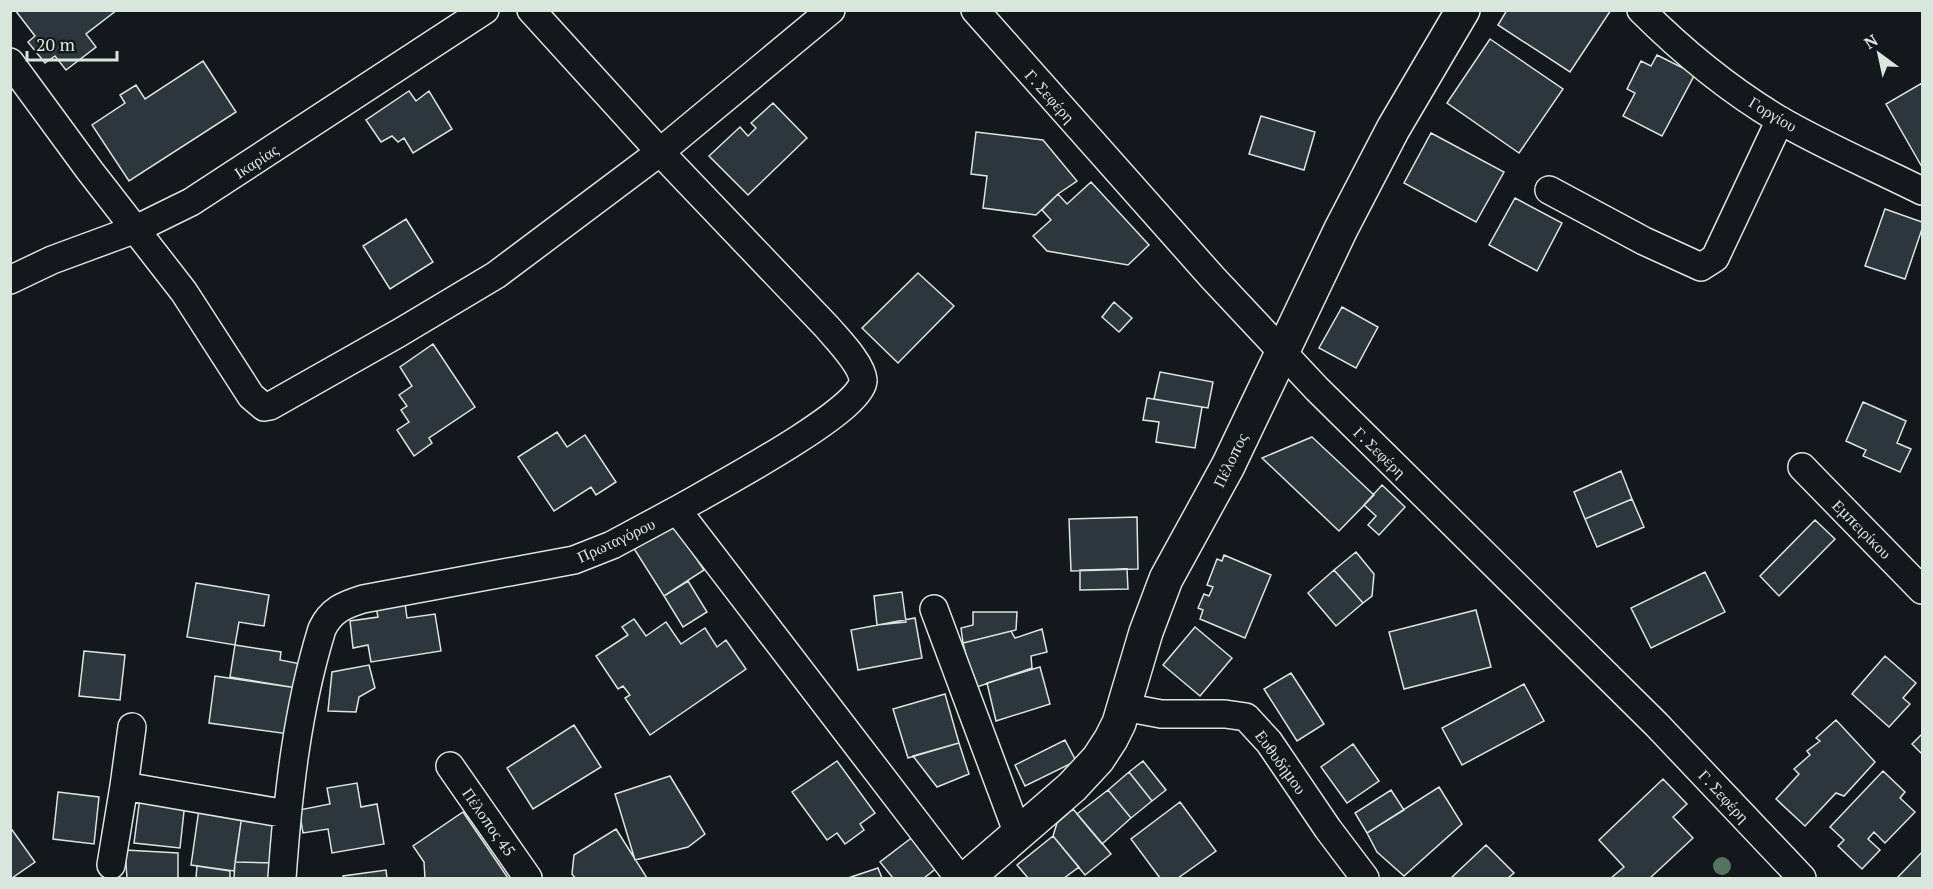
<svg xmlns="http://www.w3.org/2000/svg" width="1933" height="889" font-family="'PT Serif',serif">
  <style>
    .building { fill: #2c363c; stroke: #d8e6dc; stroke-width: 1.5 }
    .lines { fill: none; stroke-linecap: round; stroke-linejoin: round }
    .street-casing { stroke: #d8e6dc; stroke-width: 30 }
    .secondary-casing { stroke: #d8e6dc; stroke-width: 36 }
    .street { stroke: #14181c; stroke-width: 27 }
    .secondary { stroke: #14181c; stroke-width: 33 }
    .tree { fill: #55745f }
    .labels { text-anchor: middle; dominant-baseline: central; stroke-width: 4.5; stroke-linejoin: round; paint-order: stroke }
    .street-label { font-size: 16px; fill: #d8e6dc; stroke: #14181c }
  </style>
  <rect width="100%" height="100%" fill="#14181c"/>
  <path class="building" d="M15 10H117L86 34 96 47 66 70 55 56 45 63 28 42 35 36Z
    M1507 10H1611L1570 72 1498 25Z
    M1490 39 1563 89 1519 153 1447 103Z
    M1657 55 1695 74 1662 136 1623 116 1635 93 1627 89 1641 61 1651 66Z
    M203 61 236 112 129 181 92 125 125 103 120 95 136 85 145 99Z
    M1922 83V167L1886 104Z
    M409 91 416 101 429 91 452 129 413 153 404 138 398 142 392 136 381 142 366 120Z
    M773 103 807 138 748 195 709 156 740 127 748 136 756 128 751 123Z
    M1261 116 1315 132 1304 170 1249 154Z
    M976 132 1043 140 1077 181 1058 194 1036 215 983 208 987 176 971 174Z
    M1431 133 1504 172 1476 222 1404 183Z
    M1091 182 1149 245 1128 265 1047 251 1033 236 1051 220 1042 210 1058 194 1067 204Z
    M1515 198 1562 223 1537 271 1489 245Z
    M1885 209 1922 222V229L1905 279 1865 266Z
    M406 219 433 262 390 289 363 246Z
    M918 273 954 306 898 363 862 328Z
    M1114 302 1132 318 1119 332 1102 317Z
    M1342 307 1378 327 1356 368 1319 348Z
    M433 344 475 407 429 438 432 443 414 456 397 430 409 422 401 410 407 406 399 395 412 386 400 367Z
    M1160 372 1213 382 1208 408 1154 399Z
    M1147 398 1202 407 1195 448 1156 442 1159 422 1143 420Z
    M1863 402 1906 421 1897 443 1911 449 1900 472 1863 456 1866 450 1846 441Z
    M557 432 567 447 585 435 616 482 596 495 591 487 554 511 518 457Z
    M1312 437 1374 495 1339 531 1262 458Z
    M1621 471 1632 499 1585 519 1574 492Z
    M1382 485 1405 507 1379 535 1368 525 1376 516 1364 505Z
    M1632 499 1644 527 1597 547 1585 519Z
    M1137 517 1138 569 1071 571 1069 519Z
    M1815 520 1835 539 1779 596 1760 576Z
    M672 522 704 570 664 596 633 547Z
    M1356 552 1374 574 1372 596 1363 603 1334 570Z
    M1224 555 1271 575 1245 638 1200 619 1203 610 1198 608 1204 594 1209 596 1213 587 1207 585 1217 559 1222 561Z
    M1127 569 1128 589 1080 590V570Z
    M1334 570 1363 603 1336 626 1308 593Z
    M1705 572 1725 612 1651 648 1631 608Z
    M688 581 707 612 683 627 664 596Z
    M196 583 269 595 264 626 239 622 235 645 187 637Z
    M902 592 906 622 877 625 874 596Z
    M405 603 407 618 435 614 441 651 371 662 368 645 353 648 350 621 378 617 376 607Z
    M1476 610 1491 667 1404 689 1389 632Z
    M973 612H1017L1016 630 963 643 961 628 973 625Z
    M915 618 922 658 858 670 851 630Z
    M634 619 646 636 666 622 681 644 705 628 717 647 726 640 746 669 650 735 625 698 630 695 623 686 618 689 596 656 628 635 622 627Z
    M1195 627 1232 658 1200 696 1163 665Z
    M1042 629 1047 652 1031 656 1032 668 974 688 963 643 1011 631 1015 638Z
    M235 645 281 652 280 660 301 664 297 688 230 677Z
    M84 651 125 655 120 700 79 696Z
    M1885 656 1916 683 1903 698 1910 704 1889 727 1852 694Z
    M369 665 375 688 359 697 356 712 328 711 332 672Z
    M1040 667 1050 704 996 721 987 683Z
    M1291 673 1324 724 1297 741 1264 689Z
    M215 676 297 688 289 734 209 723Z
    M1524 684 1544 721 1462 765 1442 728Z
    M945 694 959 743 908 758 893 709Z
    M1836 720 1875 762 1844 796 1836 793 1805 826 1776 799 1799 774 1794 769 1810 755 1807 751 1820 741 1816 738Z
    M574 725 601 767 533 809 507 768Z
    M1922 734V754L1912 744Z
    M1065 740 1076 761 1025 786 1015 765Z
    M959 743 969 774 937 787 913 756Z
    M1353 744 1379 781 1347 803 1321 767Z
    M837 761 875 813 860 824 864 830 845 844 837 833 827 840 792 792Z
    M1143 761 1166 790 1152 801 1129 772Z
    M1883 771 1905 792 1900 798 1915 812 1885 843 1874 832 1868 839 1880 850 1862 869 1838 846 1844 840 1830 827Z
    M1129 772 1152 801 1131 818 1108 790Z
    M670 776 705 834 688 847 635 860 615 794Z
    M1663 779 1687 804 1673 817 1693 838 1650 878H1611L1624 867 1599 840Z
    M357 783 361 807 377 804 384 844 332 853 328 829 303 833 299 810 330 804 327 788Z
    M1439 787 1462 824 1404 876 1377 852 1367 833Z
    M1108 790 1131 818 1102 844 1077 814Z
    M1391 790 1404 810 1367 833 1355 813Z
    M58 792 99 797 94 844 53 839Z
    M140 797 185 802 180 848 134 843Z
    M1180 802 1216 851 1178 878H1160L1131 839Z
    M199 809 242 815 234 871 191 865Z
    M1073 809 1111 854 1085 875 1053 836 1057 823Z
    M463 812 508 878H425L424 862 413 846Z
    M242 815 278 820 274 863 235 862Z
    M10 827 35 862 12 878H10Z
    M616 829 647 878H575L572 874 574 855Z
    M914 836 938 867 924 878H893L880 862Z
    M1053 836 1079 867 1064 878H1028L1017 865Z
    M1486 845 1514 873 1508 878H1451Z
    M125 850 178 853V878H127Z
    M1922 852V878H1897Z
    M235 862 274 863 273 878H234Z
    M197 866 230 871V878H196Z
    M878 868 882 878H848Z
    M386 870 387 878H343V876Z"/>
  <g class="lines">
    <g class="street-casing">
      <path id="street" d="M531 10 660 152 827 327C837 339 862 364 863 380 866 409 706 493 677 510
        M975 10 1212 277 1317 389 1657 725 1802 878
        M1641 10C1682 51 1728 89 1778 119 1824 146 1874 167 1922 191
        M10 62 90 171 184 292 251 396 264 407 270 406 399 333 496 275 660 152 831 10
        M1549 190 1644 241 1701 267 1715 258 1780 120
        M10 280 52 260 136 229 191 202 485 10
        M1802 467 1922 590
        M934 609 1018 834
        M1124 707 1161 714H1225L1246 717 1269 742 1328 829 1365 878
        M132 727 124 786 287 814
        M450 766 528 878
        M111 865 124 786
        M282 878C288 794 297 710 322 629 331 610 344 605 363 599L574 560 612 545 677 510 959 878"/>
    </g>
    <g class="secondary-casing">
      <path id="secondary" d="M967 878 1072 787 1098 759 1111 739 1119 723 1146 632 1166 579 1228 466 1341 229 1393 129 1463 10"/>
    </g>
    <use href="#street" class="street"/>
    <use href="#secondary" class="secondary"/>
  </g>
  <circle class="tree" cx="1722" cy="866" r="9"/>
  <g class="labels">
    <g class="street-label">
      <text transform="translate(1050 96) rotate(48)">Γ. Σεφέρη</text>
      <text transform="translate(1773 114) rotate(31)">Γοργίου</text>
      <text transform="translate(256 161) rotate(-33)">Ικαρίας</text>
      <text transform="translate(1380 452) rotate(44)">Γ. Σεφέρη</text>
      <text transform="translate(1230 460) rotate(-64)">Πέλοπος</text>
      <text transform="translate(1862 529) rotate(45)">Εμπειρίκου</text>
      <text transform="translate(616 540) rotate(-25)">Πρωταγόρου</text>
      <text transform="translate(1281 762) rotate(54)">Ευθυδήμου</text>
      <text transform="translate(1724 796) rotate(47)">Γ. Σεφέρη</text>
      <text transform="translate(489 822) rotate(55)">Πέλοπος 45</text>
    </g>
  </g>
  <rect width="1933" height="889" fill="none" stroke="#d8e6dc" stroke-width="24"/>
  <g transform="translate(1879 54) rotate(327)" stroke="#14181c" stroke-width="4.5" paint-order="stroke">
  <path d="M0-4.5L10 22L0 15L-10 22Z" fill="#d8e6dc"/>
  <text y="-9" font-size="16" font-weight="bold" text-anchor="middle" fill="#d8e6dc">N</text>
  </g>
  <path d="M27 51v9h90v-9" fill="none" stroke="#d8e6dc" stroke-width="3"/>
  <text x="36" y="51" font-size="18" fill="#d8e6dc" stroke="#14181c" stroke-width="4.5" paint-order="stroke">20 m</text>
</svg>
